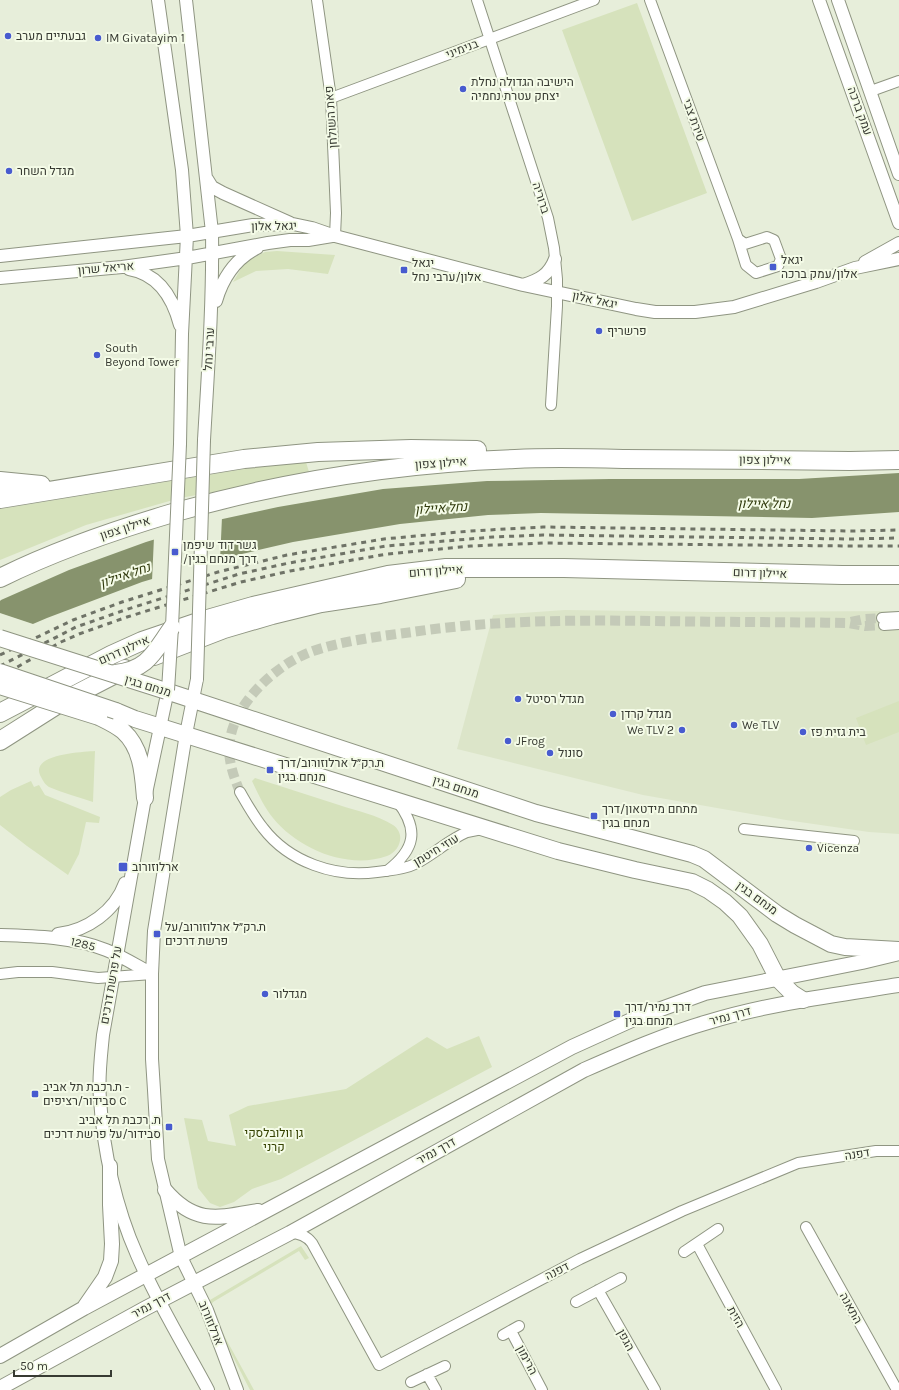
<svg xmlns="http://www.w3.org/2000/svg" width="899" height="1390" font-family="Karla,Heebo,sans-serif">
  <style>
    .built { fill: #dce5c9 }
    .green { fill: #d6e2bc }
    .water { fill: #87936d }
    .pier { fill: #e7eeda }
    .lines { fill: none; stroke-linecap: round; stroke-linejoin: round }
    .minor-tunnel { stroke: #c4cab8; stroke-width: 10; stroke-dasharray: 10 5; stroke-linecap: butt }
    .minor-casing { stroke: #8f9582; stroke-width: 12 }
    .tertiary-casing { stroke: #8f9582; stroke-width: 14 }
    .secondary-casing { stroke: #8f9582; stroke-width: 16 }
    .primary-casing { stroke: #8f9582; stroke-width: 18 }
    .motorway-casing { stroke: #8f9582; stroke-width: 20 }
    .minor { stroke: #fff; stroke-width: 10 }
    .tertiary { stroke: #fff; stroke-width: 12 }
    .secondary { stroke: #fff; stroke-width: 14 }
    .primary { stroke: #fff; stroke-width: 16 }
    .motorway { stroke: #fff; stroke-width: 18 }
    .rail { stroke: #6f7367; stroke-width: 3; stroke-dasharray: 5 5; stroke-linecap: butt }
    .tertiary-bridge-casing { stroke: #8f9582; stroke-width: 14; stroke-linecap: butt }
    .primary-bridge-casing { stroke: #8f9582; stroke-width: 18; stroke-linecap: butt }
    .tertiary-bridge { stroke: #fff; stroke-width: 12 }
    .primary-bridge { stroke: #fff; stroke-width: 16 }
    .poi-dot { fill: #485bcf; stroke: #f4fbe7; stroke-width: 1.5 }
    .labels { text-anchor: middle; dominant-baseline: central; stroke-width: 4; stroke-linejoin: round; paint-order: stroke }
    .poi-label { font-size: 12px; fill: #373a32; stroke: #f4fbe7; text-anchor: start }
    .street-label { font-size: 12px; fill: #373a32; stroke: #f4fbe7 }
    .park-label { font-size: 12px; fill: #344100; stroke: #f4fbe7 }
    .water-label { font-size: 13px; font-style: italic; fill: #303a0c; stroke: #f4fbe7 }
  </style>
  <rect width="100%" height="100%" fill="#e7eeda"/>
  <path class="built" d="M565 610 714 612 899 611V834L869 832 786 820 643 795 457 749 493 615Z"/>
  <path class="green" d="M637 3 707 193 632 221 562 30Z
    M277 251 335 255 328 274 288 269 256 271 233 282 245 262 265 252Z
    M305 459 310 475 180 498 86 525 0 560V509Z
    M899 701V732L866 745 856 718Z
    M95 751 93 802C79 797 63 793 49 787 45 785 42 779 40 775 31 754 83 752 95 751Z
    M255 778C283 787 311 796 339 805 357 811 377 815 393 825 406 834 400 851 387 856 348 870 298 849 273 818 264 807 258 794 252 781Z
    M31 781 34 787 39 785 45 795 100 817 99 823 86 822 79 854 68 875 27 846 0 825V797L11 790Z
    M479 1036 492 1067 281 1179 252 1189 234 1202 220 1207 210 1203 198 1188 184 1118 202 1120 208 1141 236 1146 229 1115 248 1106 346 1089 427 1037 447 1049Z
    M301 1246 309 1258 305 1260 299 1251 213 1302 209 1308 254 1390H250L208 1308 210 1300Z"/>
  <path class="water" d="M899 473V512L812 518 541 513 488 515 400 524 293 542 216 560 142 582 47 618 0 638V601L1 600 69 570 146 542 218 520 278 507 383 489 487 481 610 479H799Z"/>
  <path class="pier" d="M222 517 220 561 152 581 154 537Z
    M0 613 36 625 0 640Z"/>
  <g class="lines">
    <path class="minor-tunnel" d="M851 622 865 619 882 618
      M240 792C233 775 227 758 230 740 235 702 278 663 313 651 342 641 381 636 412 632 493 620 575 620 656 621 720 622 784 622 848 623L865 626 884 625"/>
    <g class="minor-casing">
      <path id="minor" d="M317 0 331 98 336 213 335 236
        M477 0 548 218 554 248 557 279V306L551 405
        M650 0 738 239 746 265 756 273 778 266 781 259 774 240 767 237 745 244 738 239
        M871 91 899 81
        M331 98 594 0
        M882 618 899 617
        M884 625 899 624
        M240 792C247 804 254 817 263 828 289 862 335 878 377 872 390 870 403 870 415 864 433 855 448 840 467 832 472 831 477 830 482 829
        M744 829 854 841
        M387 871C416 849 419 829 397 801
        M0 974 18 972H52L98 978 152 974
        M806 1227 897 1390
        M290 1233C299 1233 306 1235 312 1243L379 1365 580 1259 682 1211 798 1163 876 1151H899
        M697 1244 776 1390
        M684 1252 718 1229
        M598 1290 655 1390
        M576 1302 621 1278
        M511 1331 542 1390
        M503 1335 519 1326
        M427 1374 436 1390
        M411 1382 445 1366"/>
    </g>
    <g class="tertiary-casing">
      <path id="tertiary" d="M158 0 182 170 187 236 182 334 180 444
        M186 0 212 232C213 302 208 371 204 440
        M819 0 899 223
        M838 0 899 174
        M207 179 212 187 223 193 290 223
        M0 256 187 236 253 225 293 224 312 228 335 236 523 285 636 309 655 312H695L734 307 816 282 855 268 899 259
        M865 262 899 243
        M129 269C159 274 173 298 180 325
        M0 278 122 267 187 258 268 243 290 240H308L332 236
        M523 285C539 280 549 275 555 259
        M216 301C223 277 235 259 257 248
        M197 679 186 734 154 931 152 974V1059L154 1090 158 1159 181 1257 207 1310 237 1390
        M168 690 145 798 103 1035C101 1056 98 1077 100 1099 103 1150 116 1208 137 1255 157 1302 184 1345 208 1390
        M58 934C87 931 115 911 125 883
        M0 935C35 936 73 937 106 950 122 956 137 966 152 974"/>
    </g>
    <g class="secondary-casing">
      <path id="secondary" d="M165 1190C195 1225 217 1218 258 1211
        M85 1306 105 1277 111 1261 112 1244 110 1205V1166
        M0 1356 84 1308 572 1047 636 1018 705 993 862 962 899 953
        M0 1388 146 1308 290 1233 584 1070C625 1052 666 1034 708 1022 771 1003 835 995 899 985"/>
    </g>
    <g class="primary-casing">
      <path id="primary" d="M166 691 536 813 692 854 704 859 777 914 795 925 831 944 845 947 899 950
        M116 711 135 719 558 851 635 870 692 882 708 890 725 902 740 916 760 944 778 979 792 993 803 1000
        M99 717C107 721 116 725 123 731 142 748 143 774 145 798"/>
    </g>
    <g class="motorway-casing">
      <path id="motorway" d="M0 481 41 485
        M0 499 244 459 318 452 411 449 477 450
        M0 578C56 550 115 530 176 512 286 481 400 463 515 459 551 457 587 458 624 459 699 459 775 460 850 461L899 460
        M154 656 224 629 272 615 321 603 380 594 456 579
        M0 713 111 655 142 641 204 620 253 606 388 575 446 568H564L842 575H899
        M0 741 63 701 125 669"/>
    </g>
    <use href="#minor" class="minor"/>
    <use href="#tertiary" class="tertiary"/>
    <use href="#secondary" class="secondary"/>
    <use href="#primary" class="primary"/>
    <use href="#motorway" class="motorway"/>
    <path class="rail" d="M0 655 73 620 122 602 218 572 287 555 384 539 470 531 543 527 851 531 899 530
      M0 666 76 627 125 610 239 574 289 563 386 546 493 537 543 535 851 539 899 538
      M0 677 61 642 79 634 127 617 241 582 290 571 387 554 471 546 543 543 851 546H899"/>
    <g class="tertiary-bridge-casing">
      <path id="tertiary-bridge" d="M197 679 204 440
        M168 690 172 627 180 444"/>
    </g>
    <g class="primary-bridge-casing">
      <path id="primary-bridge" d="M0 638 166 691
        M0 672 116 711
        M115 673C148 670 154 652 172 627
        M0 686 99 717"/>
    </g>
    <use href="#tertiary-bridge" class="tertiary-bridge"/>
    <use href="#primary-bridge" class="primary-bridge"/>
  </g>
  <g class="poi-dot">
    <circle cx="8" cy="36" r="4"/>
    <circle cx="98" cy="38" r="4"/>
    <circle cx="463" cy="89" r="4"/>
    <circle cx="9" cy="171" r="4"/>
    <rect x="769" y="263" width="8" height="8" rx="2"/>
    <rect x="400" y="266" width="8" height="8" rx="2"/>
    <circle cx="599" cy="331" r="4"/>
    <circle cx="97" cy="355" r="4"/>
    <rect x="171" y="548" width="8" height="8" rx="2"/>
    <circle cx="518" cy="699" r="4"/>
    <circle cx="613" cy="714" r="4"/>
    <circle cx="734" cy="725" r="4"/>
    <circle cx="682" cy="730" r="4"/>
    <circle cx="803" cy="732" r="4"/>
    <circle cx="508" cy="741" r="4"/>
    <circle cx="550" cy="753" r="4"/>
    <rect x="266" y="766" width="8" height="8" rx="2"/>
    <rect x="590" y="812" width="8" height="8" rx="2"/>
    <circle cx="809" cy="848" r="4"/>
    <rect x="118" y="862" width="10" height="10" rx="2"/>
    <rect x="153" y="930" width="8" height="8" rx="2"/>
    <circle cx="265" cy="994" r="4"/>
    <rect x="613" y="1010" width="8" height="8" rx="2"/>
    <rect x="31" y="1090" width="8" height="8" rx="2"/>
    <rect x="165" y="1123" width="8" height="8" rx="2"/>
  </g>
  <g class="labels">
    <g class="poi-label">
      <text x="16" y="36">גבעתיים מערב</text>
      <text x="106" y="38">IM Givatayim 1</text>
      <text x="471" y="82">הישיבה הגדולה נחלת<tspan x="471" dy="14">יצחק עטרת נחמיה</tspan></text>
      <text x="17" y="171">מגדל השחר</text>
      <text x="781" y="260">יגאל<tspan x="781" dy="14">אלון/עמק ברכה</tspan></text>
      <text x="412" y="263">יגאל<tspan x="412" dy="14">אלון/ערבי נחל</tspan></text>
      <text x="607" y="331">פרשריף</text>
      <text x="105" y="348">South<tspan x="105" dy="14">Beyond Tower</tspan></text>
      <text x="183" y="545">גשר דוד שיפמן<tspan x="183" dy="14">/דרך מנחם בגין</tspan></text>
      <text x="526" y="699">מגדל רסיטל</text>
      <text x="621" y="714">מגדל קרדן</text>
      <text x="742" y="725">We TLV</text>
      <text x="674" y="730" text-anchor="end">We TLV 2</text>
      <text x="811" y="732">בית גזית פז</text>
      <text x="516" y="741">JFrog</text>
      <text x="558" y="753">סונול</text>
      <text x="278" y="763">ת.רק״ל ארלוזורוב/דרך<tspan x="278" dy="14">מנחם בגין</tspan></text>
      <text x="602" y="809">מתחם מידטאון/דרך<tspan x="602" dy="14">מנחם בגין</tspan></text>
      <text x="817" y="848">Vicenza</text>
      <text x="132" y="867">ארלוזורוב</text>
      <text x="165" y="927">ת.רק״ל ארלוזורוב/על<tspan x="165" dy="14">פרשת דרכים</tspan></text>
      <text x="273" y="994">מגדלור</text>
      <text x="625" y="1007">דרך נמיר/דרך<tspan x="625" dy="14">מנחם בגין</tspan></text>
      <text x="43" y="1087">ת.רכבת תל אביב -<tspan x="43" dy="14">סבידור/רציפים C</tspan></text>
      <text x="161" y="1120" text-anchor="end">ת. רכבת תל אביב<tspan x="161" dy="14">סבידור/על פרשת דרכים</tspan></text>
    </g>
    <g class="street-label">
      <text transform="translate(462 49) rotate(-21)">בנימיני</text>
      <text transform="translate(860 111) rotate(70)">עמק ברכה</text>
      <text transform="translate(331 117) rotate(-94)">פאת השולחן</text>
      <text transform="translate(694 120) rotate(70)">טירת צבי</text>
      <text transform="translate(541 198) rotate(72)">ברוריה</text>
      <text transform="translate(274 226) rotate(-1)">יגאל אלון</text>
      <text transform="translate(106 268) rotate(-5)">אריאל שרון</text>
      <text transform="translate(595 300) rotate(12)">יגאל אלון</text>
      <text transform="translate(209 349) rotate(-87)">ערבי נחל</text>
      <text transform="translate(765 460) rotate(1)">איילון צפון</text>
      <text transform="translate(441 463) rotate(-4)">איילון צפון</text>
      <text transform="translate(125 528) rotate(-18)">איילון צפון</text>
      <text transform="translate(436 571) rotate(-4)">איילון דרום</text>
      <text transform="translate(760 573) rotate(2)">איילון דרום</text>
      <text transform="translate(124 650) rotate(-24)">איילון דרום</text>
      <text transform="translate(148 686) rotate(17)">מנחם בגין</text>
      <text transform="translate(456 787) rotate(18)">מנחם בגין</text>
      <text transform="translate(436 850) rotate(-31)">עוזי חיטמן</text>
      <text transform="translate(757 898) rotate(36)">מנחם בגין</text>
      <text transform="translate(83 944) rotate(13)">1285</text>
      <text transform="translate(111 985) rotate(-80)">על פרשת דרכים</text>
      <text transform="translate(730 1016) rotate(-15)">דרך נמיר</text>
      <text transform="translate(436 1151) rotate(-29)">דרך נמיר</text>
      <text transform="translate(857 1154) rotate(-9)">דפנה</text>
      <text transform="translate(557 1271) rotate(-27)">דפנה</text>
      <text transform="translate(151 1305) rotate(-28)">דרך נמיר</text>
      <text transform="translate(851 1308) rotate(61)">התאנה</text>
      <text transform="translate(736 1317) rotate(61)">הזית</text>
      <text transform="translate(211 1323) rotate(68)">ארלוזורוב</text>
      <text transform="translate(626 1340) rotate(61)">הגפן</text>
      <text transform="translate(527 1360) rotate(62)">הרימון</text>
    </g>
    <g class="park-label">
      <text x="274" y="1133">גן וולובלסקי<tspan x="274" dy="14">קרני</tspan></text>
    </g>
    <g class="water-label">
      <text x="764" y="503">נחל איילון</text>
      <text transform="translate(441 508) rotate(-4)">נחל איילון</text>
      <text transform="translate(125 575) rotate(-19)">נחל איילון</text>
    </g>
  </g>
  <path d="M14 1370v6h97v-6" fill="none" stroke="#373a32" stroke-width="2"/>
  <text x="20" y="1370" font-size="12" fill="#373a32" stroke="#f4fbe7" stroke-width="3" paint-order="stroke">50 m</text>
</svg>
